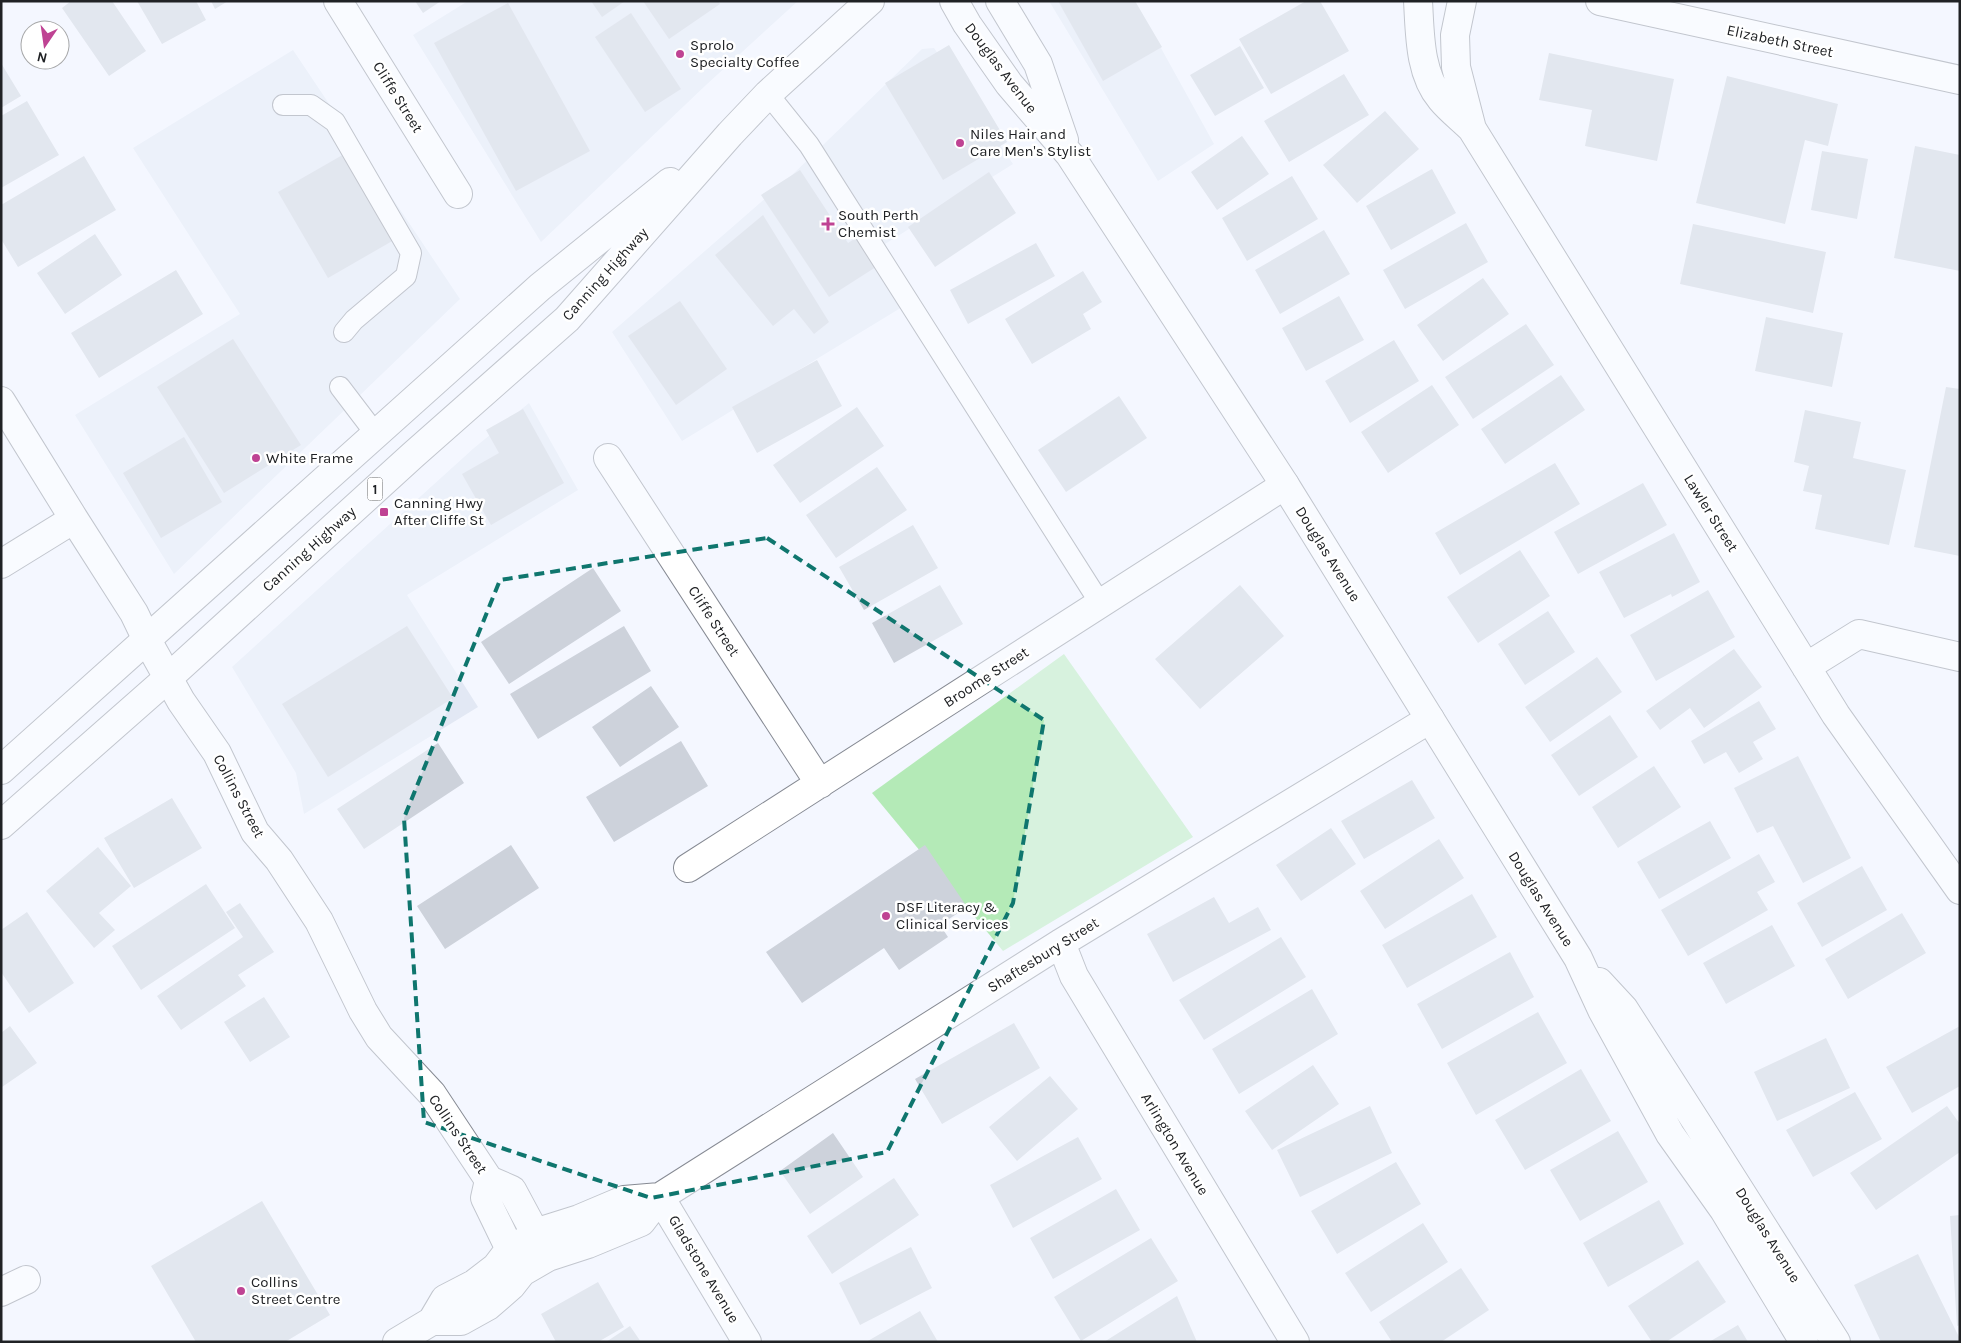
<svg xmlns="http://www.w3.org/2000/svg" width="1961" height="1343" font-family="Karla,sans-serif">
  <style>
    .built { fill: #e2e8f4 }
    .green { fill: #b4eab7 }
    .building { fill: #cdd2db }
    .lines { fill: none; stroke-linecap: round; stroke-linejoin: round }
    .service-casing { stroke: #868a93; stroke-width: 22 }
    .minor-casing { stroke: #868a93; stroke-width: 30 }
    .secondary-casing { stroke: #868a93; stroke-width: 30 }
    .trunk-casing { stroke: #868a93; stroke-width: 30 }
    .service { stroke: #fff; stroke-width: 20 }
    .minor { stroke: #fff; stroke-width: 28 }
    .secondary { stroke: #fff; stroke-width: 28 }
    .trunk { stroke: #fff; stroke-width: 28 }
    .marked { fill: none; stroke: #0f766e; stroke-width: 4; stroke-dasharray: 10 6; stroke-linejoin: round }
    .poi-dot { fill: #bf4393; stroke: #fff; stroke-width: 2 }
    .labels { text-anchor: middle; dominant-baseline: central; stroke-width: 5; stroke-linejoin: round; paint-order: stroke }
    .shield { fill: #fff; stroke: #636466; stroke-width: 1 }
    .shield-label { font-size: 14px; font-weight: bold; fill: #202225 }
    .street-label { font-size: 15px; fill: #202225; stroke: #fff }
    .poi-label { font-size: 15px; fill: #202225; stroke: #fff; text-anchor: start }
  </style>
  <rect width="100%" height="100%" fill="#f4f7ff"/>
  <path class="built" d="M468 1H798L706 85 541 242 413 35Z
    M1049 1H1135L1214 144 1158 181Z
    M934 48 1013 164 885 244 917 298 682 441 612 332 791 176 922 49Z
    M293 50 460 299 174 574 75 415 240 314 133 148Z
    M529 403 578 490 407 595 478 707 304 814 296 773 232 667 474 448Z"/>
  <path class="green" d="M1064 654 1193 837 1003 951 872 793Z"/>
  <path class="building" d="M71 1H112L146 51 109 76 62 8Z
    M137 1H196L206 20 162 44Z
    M211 1H228L215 9Z
    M415 1H441L423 13Z
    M591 1H625L602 17Z
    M643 1H718L720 4 669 39Z
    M1058 1H1135L1162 47 1103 81Z
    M1306 1H1320L1349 51 1271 94 1239 39Z
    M508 3 590 151 516 191 434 43Z
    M631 13 681 89 645 112 595 37Z
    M949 45 1007 142 943 180 885 83Z
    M1240 46 1264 88 1215 116 1190 75Z
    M1549 53 1674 79 1657 161 1585 146 1592 110 1539 100Z
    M1 63 21 96 1 108Z
    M1344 74 1369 115 1289 162 1264 121Z
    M1727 76 1838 104 1828 146 1805 140 1785 224 1696 203Z
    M27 101 59 155 1 188V116Z
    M1385 111 1419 149 1357 203 1323 165Z
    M1242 136 1269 174 1217 210 1191 172Z
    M1915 146 1960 155V271L1894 258Z
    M1822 151 1868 159 1857 219 1811 210Z
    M346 153 370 193 383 185 398 211 382 220 394 240 328 278 278 192Z
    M84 156 116 210 18 267 1 239V205Z
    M1432 169 1456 213 1391 250 1366 206Z
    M800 170 848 243 859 236 879 265 829 297 761 195Z
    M989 172 1016 213 935 267 908 227Z
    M1292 176 1318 219 1247 261 1222 218Z
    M763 215 829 322 814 334 794 309 773 326 715 255Z
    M1466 223 1488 262 1405 309 1383 270Z
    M1693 224 1826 252 1813 313 1680 284Z
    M1324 230 1350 274 1280 314 1255 270Z
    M95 234 122 275 65 314 37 273Z
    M1036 243 1055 276 968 324 950 290Z
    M176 270 203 314 99 378 71 333Z
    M1083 271 1102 302 1083 314 1091 329 1032 364 1005 319Z
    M1483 278 1509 314 1443 361 1417 325Z
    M1339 296 1364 340 1306 371 1282 328Z
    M680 301 727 369 676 405 628 336Z
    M1766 317 1843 333 1832 387 1755 371Z
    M1526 324 1554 365 1473 419 1445 377Z
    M233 339 301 445 224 493 157 387Z
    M1394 340 1419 381 1350 423 1325 381Z
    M817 360 842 406 757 453 732 407Z
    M1561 375 1585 410 1505 464 1481 429Z
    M1432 385 1459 425 1388 473 1361 432Z
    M1946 387 1960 389V556L1914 547Z
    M1119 396 1147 438 1066 492 1038 450Z
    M857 407 884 446 800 503 773 465Z
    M523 409 564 483 491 525 462 474 499 453 486 430Z
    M1805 410 1861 422 1853 458 1906 470 1889 545 1815 529 1822 495 1803 491 1809 466 1794 462Z
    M184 437 222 502 161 538 123 473Z
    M1555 463 1580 504 1460 575 1435 533Z
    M877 467 907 510 836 558 806 515Z
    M1643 483 1667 525 1578 574 1554 532Z
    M913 525 938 568 864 610 839 567Z
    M1674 533 1700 582 1672 597 1671 594 1624 618 1599 572Z
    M1520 550 1550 596 1478 643 1447 597Z
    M593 568 621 611 509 684 481 642Z
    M940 585 963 624 894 663 872 623Z
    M1240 585 1284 636 1200 709 1155 659Z
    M1708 590 1735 637 1656 681 1630 635Z
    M1548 611 1575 652 1525 685 1498 644Z
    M407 626 453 698 328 777 282 704Z
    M624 626 651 671 538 739 510 694Z
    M1734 649 1762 687 1704 728 1690 708 1660 730 1646 711Z
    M1597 657 1622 692 1550 742 1525 707Z
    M651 686 679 727 620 767 592 727Z
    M1759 701 1776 729 1753 742 1763 759 1739 773 1726 752 1704 764 1691 741Z
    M1610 715 1638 757 1579 796 1551 755Z
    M681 741 708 786 614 842 586 797Z
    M438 743 464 783 364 849 337 809Z
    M1798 756 1851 858 1803 883 1773 826 1757 833 1734 788Z
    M1654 766 1681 807 1618 848 1592 807Z
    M1412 780 1435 818 1364 859 1341 821Z
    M172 798 202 848 134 888 104 838Z
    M1710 821 1731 858 1659 899 1637 862Z
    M1331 828 1356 864 1301 901 1276 865Z
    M1439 839 1464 878 1385 929 1360 891Z
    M511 845 539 888 445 949 417 906Z
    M925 845 967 907 940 925 948 937 899 970 884 948 802 1003 766 952Z
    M98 847 131 886 99 913 115 930 94 948 46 891Z
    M1759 854 1775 882 1757 892 1768 910 1688 956 1661 910Z
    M1862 866 1887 910 1822 947 1797 903Z
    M206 884 235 928 141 990 112 946Z
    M1472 894 1497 937 1407 988 1382 945Z
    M1214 897 1229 923 1258 907 1271 930 1173 982 1147 934Z
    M240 903 274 952 238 975 246 986 181 1030 157 996 243 937 226 912Z
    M27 912 74 983 29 1013 1 972V930Z
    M1902 913 1926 953 1848 999 1825 959Z
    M1772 925 1795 966 1726 1004 1703 963Z
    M1281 937 1306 977 1204 1040 1179 1000Z
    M1510 952 1534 997 1442 1049 1417 1004Z
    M1312 989 1338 1034 1239 1094 1212 1049Z
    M264 997 290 1037 250 1062 224 1022Z
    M1538 1012 1567 1063 1476 1115 1447 1063Z
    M1014 1023 1040 1068 942 1124 915 1079Z
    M10 1026 37 1063 2 1087 1 1033Z
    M1960 1026V1086L1912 1113 1886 1067Z
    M1826 1038 1850 1088 1777 1121 1754 1072Z
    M1313 1065 1339 1104 1272 1150 1245 1111Z
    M1581 1069 1611 1121 1525 1170 1495 1120Z
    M1050 1076 1078 1109 1017 1161 989 1127Z
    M1855 1092 1882 1139 1813 1177 1786 1130Z
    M1370 1106 1392 1153 1300 1197 1277 1150Z
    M1947 1106 1960 1124V1152L1876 1210 1850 1173Z
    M1618 1131 1648 1182 1580 1221 1550 1170Z
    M833 1133 863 1177 810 1214 780 1171Z
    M1078 1137 1102 1179 1013 1228 990 1185Z
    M1396 1162 1421 1204 1337 1254 1311 1211Z
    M894 1178 919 1215 832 1274 807 1236Z
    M1116 1189 1140 1230 1053 1279 1030 1238Z
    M1659 1200 1684 1244 1608 1287 1583 1243Z
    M262 1201 330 1315 285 1342H196L151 1266Z
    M1960 1215V1325L1957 1326 1950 1216Z
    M1423 1223 1448 1262 1371 1312 1345 1273Z
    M1151 1238 1178 1281 1081 1341 1054 1297Z
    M911 1247 932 1288 860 1325 839 1283Z
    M1918 1254 1960 1339V1342H1881L1854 1285Z
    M1698 1260 1726 1302 1666 1342H1652L1628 1306Z
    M1461 1268 1489 1310 1441 1342H1392L1379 1322Z
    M598 1282 624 1327 598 1342H556L541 1314Z
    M1177 1296 1197 1342H1104Z
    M920 1311 938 1342H866Z
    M1738 1325 1748 1342H1709Z
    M630 1326 641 1342H606Z"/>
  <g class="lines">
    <g class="service-casing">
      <path id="service" d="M768 94 809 145 1100 603
        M283 105H311L335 122 411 253 406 276 354 320 344 332
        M340 387 375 433"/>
    </g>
    <g class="minor-casing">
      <path id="minor" d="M338 1 458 194
        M1418 1C1420 33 1419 73 1441 99 1450 110 1462 119 1472 129L1836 715 1960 890
        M1462 1 1455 35 1456 67 1472 129
        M1600 1 1960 80
        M1 401 74 519 134 613 147 640 181 701 217 753 255 832 279 860 319 921 363 1011 379 1037 432 1094 489 1180 512 1190 548 1257
        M608 458 820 784
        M1 564 74 519
        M1806 667 1859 634 1960 657
        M688 868 1285 485
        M1061 943 1074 976 1295 1342
        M489 1180 485 1198 518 1266
        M660 1197 747 1342
        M1 1292 26 1280
        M432 1321H461L488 1306 511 1286 522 1272 548 1257 588 1244 641 1222 660 1197 1061 943 1430 719
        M397 1342 432 1321 445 1299 474 1284 496 1267 509 1250 544 1230 579 1219 624 1200 660 1197"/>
    </g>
    <g class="secondary-casing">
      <path id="secondary" d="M954 1 967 24 1009 84 1070 155 1285 485 1578 958 1602 1010 1670 1134 1724 1210 1804 1342
        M1000 1 1038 64 1064 140
        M1599 982 1624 1009 1699 1126 1836 1342"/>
    </g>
    <g class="trunk-casing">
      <path id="trunk" d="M1 770 540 287 670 182
        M1 825 168 678 413 455 567 319 730 134 768 94 870 1"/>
    </g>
    <use href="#service" class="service"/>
    <use href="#minor" class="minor"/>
    <use href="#secondary" class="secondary"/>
    <use href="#trunk" class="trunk"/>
  </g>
  <path d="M0 0H1961V1343H0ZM767 538 1044 720 1013 903 887 1152 651 1198 424 1122 404 818 500 580Z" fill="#f4f7ff" fill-opacity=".55" fill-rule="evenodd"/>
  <path class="marked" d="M767 538 1044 720 1013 903 887 1152 651 1198 424 1122 404 818 500 580Z"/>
  <g class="poi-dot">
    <circle cx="680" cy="54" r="5"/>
    <circle cx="960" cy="143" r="5"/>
    <path d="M825.5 216.5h5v5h5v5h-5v5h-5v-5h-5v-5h5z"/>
    <circle cx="256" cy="458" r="5"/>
    <rect x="379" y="507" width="10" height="10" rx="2.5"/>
    <circle cx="886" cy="916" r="5"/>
    <circle cx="241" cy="1291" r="5"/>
  </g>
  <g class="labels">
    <rect class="shield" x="367.5" y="477.5" width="15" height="23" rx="4"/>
    <g class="shield-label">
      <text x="375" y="489">1</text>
    </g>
    <g class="street-label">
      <text transform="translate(1780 41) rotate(12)">Elizabeth Street</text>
      <text transform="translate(1001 68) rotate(53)">Douglas Avenue</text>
      <text transform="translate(398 97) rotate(58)">Cliffe Street</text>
      <text transform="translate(605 274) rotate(-48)">Canning Highway</text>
      <text transform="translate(1711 513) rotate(58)">Lawler Street</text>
      <text transform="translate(309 549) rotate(-42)">Canning Highway</text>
      <text transform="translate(1328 554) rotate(58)">Douglas Avenue</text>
      <text transform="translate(714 621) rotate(57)">Cliffe Street</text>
      <text transform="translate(986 677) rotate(-33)">Broome Street</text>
      <text transform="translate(239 796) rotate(62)">Collins Street</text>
      <text transform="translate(1541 899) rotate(58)">Douglas Avenue</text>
      <text transform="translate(1043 955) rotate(-32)">Shaftesbury Street</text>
      <text transform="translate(458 1134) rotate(56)">Collins Street</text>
      <text transform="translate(1175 1144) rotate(59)">Arlington Avenue</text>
      <text transform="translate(1768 1235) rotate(58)">Douglas Avenue</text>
      <text transform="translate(704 1269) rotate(59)">Gladstone Avenue</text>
    </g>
    <g class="poi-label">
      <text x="690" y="45">Sprolo<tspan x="690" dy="17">Specialty Coffee</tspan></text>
      <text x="970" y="134">Niles Hair and<tspan x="970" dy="17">Care Men's Stylist</tspan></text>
      <text x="838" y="215">South Perth<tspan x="838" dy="17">Chemist</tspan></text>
      <text x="266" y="458">White Frame</text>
      <text x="394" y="503">Canning Hwy<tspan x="394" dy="17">After Cliffe St</tspan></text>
      <text x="896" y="907">DSF Literacy &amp;<tspan x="896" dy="17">Clinical Services</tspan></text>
      <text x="251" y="1282">Collins<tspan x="251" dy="17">Street Centre</tspan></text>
    </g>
  </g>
  <rect width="1961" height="1343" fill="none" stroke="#202225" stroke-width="5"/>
  <g transform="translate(45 45) rotate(193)"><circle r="24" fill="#ffffff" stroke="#a6a7a8"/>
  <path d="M0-4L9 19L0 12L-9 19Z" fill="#bf4393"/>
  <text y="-8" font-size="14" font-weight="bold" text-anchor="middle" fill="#202225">N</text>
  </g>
</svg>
